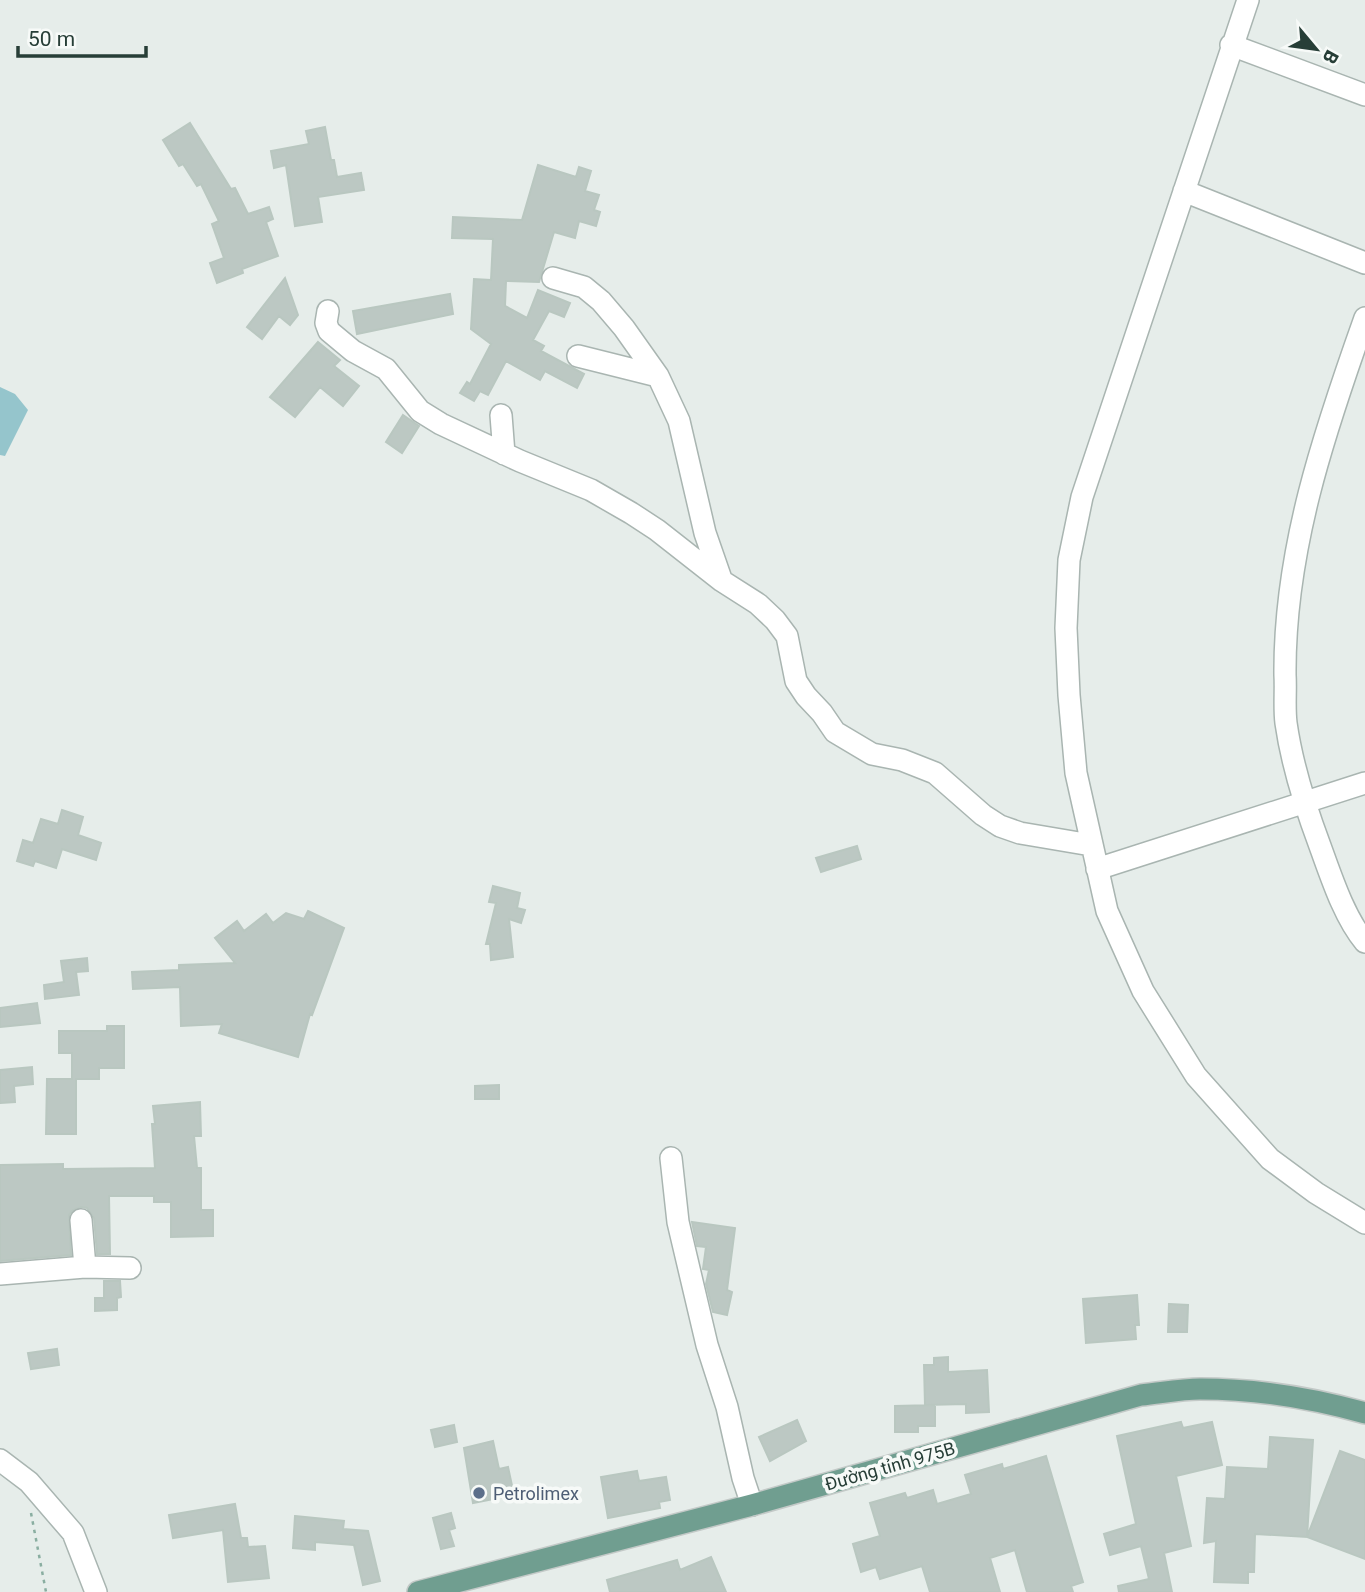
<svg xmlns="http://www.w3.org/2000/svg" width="1365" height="1592" font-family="Roboto,sans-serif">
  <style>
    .water { fill: #95c5cc }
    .building { fill: #bcc8c3; stroke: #b9c7c0; stroke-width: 2 }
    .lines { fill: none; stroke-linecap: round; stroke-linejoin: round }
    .minor-casing { stroke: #a9b5b1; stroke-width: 24 }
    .major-casing { stroke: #c3c9c7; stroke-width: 24 }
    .path { stroke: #8aaea1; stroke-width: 2.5; stroke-dasharray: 3.5 5; stroke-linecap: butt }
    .minor { stroke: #fff; stroke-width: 21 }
    .major { stroke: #709e90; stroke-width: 21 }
    .service-dot { fill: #5c6f8a; stroke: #f7faf8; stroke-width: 2.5 }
    .labels { text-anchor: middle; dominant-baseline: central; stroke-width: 7; stroke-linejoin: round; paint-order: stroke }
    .street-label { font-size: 18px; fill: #273e37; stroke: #f7faf8 }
    .service-label { font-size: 18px; fill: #4e5e75; stroke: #f7faf8; text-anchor: start }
  </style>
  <rect width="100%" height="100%" fill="#e6edea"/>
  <path class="water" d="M0 387 15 394 28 410 5 456 0 455Z"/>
  <path class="building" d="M190 123 231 189 235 188 248 214 269 207 273 219 266 222 278 256 242 269 243 273 217 283 210 263 224 258 212 224 219 221 201 184 197 186 183 164 179 166 163 140Z
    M325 127 331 160H334L337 177 361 173 364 190 318 197 322 222 295 226 286 165 274 168 271 151 309 144 306 131Z
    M538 165 576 177 579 167 591 171 585 191 599 195 594 210 600 212 596 226 579 221 575 238 554 232 539 282 506 281 505 306 527 318 538 290 570 303 564 317 549 311 533 340 544 346 541 351 584 374 577 388 545 371 540 380 506 361 488 395 480 391 474 401 460 393 467 382 470 384 491 344 471 329 474 279 491 280 493 239 452 238 453 217 522 220Z
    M285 278 298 315 290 325 279 316 262 339 247 327Z
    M450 294 453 314 357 334 353 311Z
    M318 342 340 360 334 366 359 386 343 406 320 387 295 417 270 397Z
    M403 415 419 426 402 453 386 442Z
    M62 810 83 817 78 835 101 843 96 860 62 849 56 868 35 861 33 866 17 861 23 840 33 843 41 819 58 824Z
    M857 846 861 859 821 872 816 858Z
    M493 886 520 893 517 908 525 910 521 923 509 919 513 957 491 960 490 944H486L496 903 489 902Z
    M308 911 344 928 312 1015 310 1014 298 1057 219 1033 222 1024 181 1026 180 987 133 989 132 972 179 970V965L235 963 215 938 237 921 244 931 266 914 273 923 286 913 304 919Z
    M87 958 88 971 76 972 79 995 45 999 44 985 64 982 61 961Z
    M37 1003 40 1023 0 1027V1008Z
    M107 1026H124V1068H99V1079H76V1134H46L47 1079H72V1053H59V1031H107Z
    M32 1067 33 1084 14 1086 15 1102 0 1103V1070Z
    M499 1085V1099H475V1086Z
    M200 1102 201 1136H194L197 1168H201V1210H213V1236L171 1237V1202H154V1196H109L110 1254H97L94 1218 87 1208 81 1207 73 1210 69 1215 71 1255 0 1261V1165L63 1164V1169L155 1168 152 1124H155L153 1106Z
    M692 1222 735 1228 727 1290 732 1292 727 1315 713 1312 706 1284 709 1270 703 1269 706 1247 697 1246Z
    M104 1281H120L121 1297 117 1298V1310L95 1311V1298H104Z
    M1137 1295 1139 1325H1135L1136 1339 1086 1343 1083 1299Z
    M1169 1304 1188 1305 1187 1332H1168Z
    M57 1349 59 1365 31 1369 28 1353Z
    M948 1357V1372L987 1370 989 1412 966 1413V1404L925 1405 924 1365H934V1358Z
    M935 1405V1426H918V1432H895V1406Z
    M797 1420 806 1441 770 1461 759 1437Z
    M1181 1422 1183 1428 1212 1422 1222 1465 1176 1476 1191 1546 1164 1553 1172 1592H1119L1118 1586 1149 1579 1141 1546 1110 1555 1104 1534 1136 1524 1117 1436Z
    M454 1425 457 1442 435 1447 431 1430Z
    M1270 1437 1313 1440 1307 1537 1255 1534 1254 1572H1248V1583L1214 1582 1216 1541 1204 1543 1207 1498 1225 1499 1227 1467 1268 1469Z
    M493 1441 499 1469 508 1467 514 1495 473 1503 464 1448Z
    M1340 1451 1365 1460V1559L1307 1537Z
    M1046 1456 1083 1582 1071 1586 1073 1592H1027L1015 1550 990 1558 1000 1592H930L922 1566 880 1579 876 1567 861 1572 853 1544 880 1536 870 1503 905 1493 907 1498 933 1490 937 1504 971 1494 965 1475 1002 1464 1003 1469Z
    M637 1471 639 1481 666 1477 670 1500 659 1502 660 1508 608 1518 601 1477Z
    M235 1504 241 1538H247L248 1547 265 1546 269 1578 228 1582 223 1530 173 1538 169 1515Z
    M451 1513 455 1528 449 1530 454 1546 441 1549 433 1518Z
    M295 1516 344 1521 343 1529 368 1531 380 1581 363 1585 354 1545 315 1542V1550L293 1548Z
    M711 1557 726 1592H610L607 1580 677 1560 680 1570Z"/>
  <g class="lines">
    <g class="minor-casing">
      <path id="minor" d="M1248 0 1082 497 1069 560 1066 628 1069 695 1076 773 1107 911 1143 991 1196 1076 1270 1159 1316 1193 1365 1223
        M1231 45 1365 95
        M1184 191 1365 263
        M553 278 584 287 601 301 624 328 658 376 679 421 705 533 721 579
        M328 311 326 323 329 331 353 351 386 369 420 411 441 424 520 461 591 490 631 513 657 530 722 581 758 604 775 620 787 636 796 681 806 696 822 713 835 732 872 754 902 760 935 773 983 815 1000 826 1020 833 1091 845
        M1365 318C1324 433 1284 551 1285 675 1286 690 1284 707 1286 723 1292 765 1305 806 1320 846 1331 876 1344 917 1365 942
        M578 356 658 376
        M501 415 504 454
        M1097 869 1365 783
        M671 1158 678 1222 707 1345 727 1407 743 1478 752 1505
        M81 1220 85 1267
        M0 1274 85 1267 130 1268
        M0 1460 29 1482 73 1533 96 1592"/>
    </g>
    <g class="major-casing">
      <path id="major" d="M418 1592 752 1505 1141 1395C1161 1393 1181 1389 1200 1389 1255 1389 1312 1398 1365 1413"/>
    </g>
    <path class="path" d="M31 1513 46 1592"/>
    <use href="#minor" class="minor"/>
    <use href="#major" class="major"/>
  </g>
  <circle class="service-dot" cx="479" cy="1493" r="7"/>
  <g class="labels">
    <g class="street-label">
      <text transform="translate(890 1466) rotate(-16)">Đường tỉnh 975B</text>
    </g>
    <g class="service-label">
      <text x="493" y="1493">Petrolimex</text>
    </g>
  </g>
  <g transform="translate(1316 49) rotate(119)" stroke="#f7faf8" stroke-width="5" paint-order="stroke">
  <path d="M0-5L12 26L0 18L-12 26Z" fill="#273e37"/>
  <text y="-10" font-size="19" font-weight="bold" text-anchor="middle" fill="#273e37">B</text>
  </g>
  <path d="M18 46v10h128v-10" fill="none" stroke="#273e37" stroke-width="3.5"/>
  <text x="28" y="46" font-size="21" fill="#273e37" stroke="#f7faf8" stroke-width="5" paint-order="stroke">50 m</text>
</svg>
